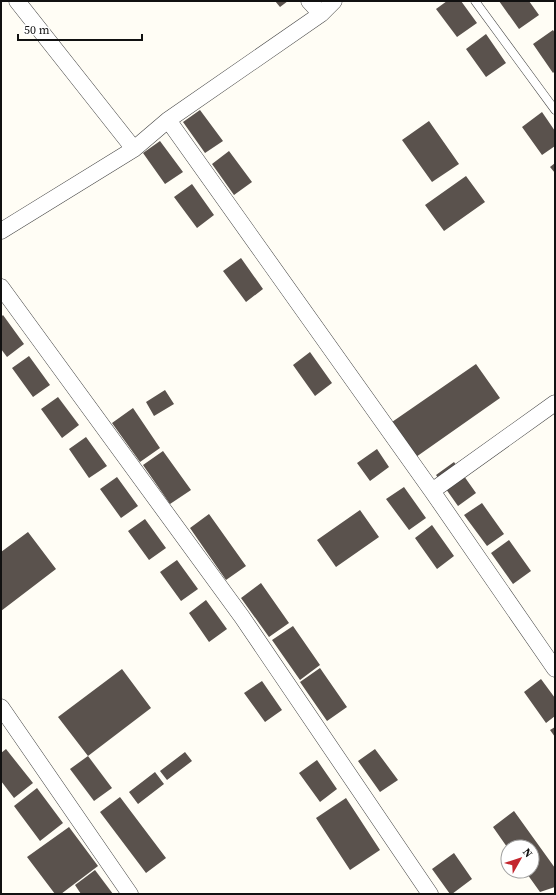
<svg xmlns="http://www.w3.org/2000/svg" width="556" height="895" font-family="'Source Serif 4',serif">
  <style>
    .building { fill: #5a524d }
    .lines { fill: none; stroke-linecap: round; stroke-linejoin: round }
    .lane-casing { stroke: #444; stroke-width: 9 }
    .street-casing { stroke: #444; stroke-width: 17 }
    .lane { stroke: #fff; stroke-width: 8 }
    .street { stroke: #fff; stroke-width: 16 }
  </style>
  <rect width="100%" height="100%" fill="#fffdf5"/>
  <path class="building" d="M275 1H288L280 7Z
    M447 1H461L477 23 457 37 436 9Z
    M499 1H529L539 15 519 29Z
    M553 30 555 33V71L553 73 533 44Z
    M486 34 506 63 486 77 466 49Z
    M200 110 223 141 205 153 183 122Z
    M542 112 555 131V146L542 155 522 127Z
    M429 121 459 164 432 182 402 140Z
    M160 141 183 172 165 184 143 153Z
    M229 151 252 182 234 195 212 164Z
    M555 163V173L550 167Z
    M466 176 485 202 444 231 425 205Z
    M192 184 214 215 197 228 174 197Z
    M241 258 263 289 246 302 223 271Z
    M3 315 24 344 7 357 1 349V317Z
    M310 352 332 383 315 396 293 365Z
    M29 356 50 385 33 397 12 368Z
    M476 364 500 398 416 457 392 422Z
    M165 390 174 404 154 416 146 402Z
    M58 397 79 425 62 438 41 409Z
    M133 408 160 448 140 462 112 423Z
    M86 437 107 466 89 478 69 449Z
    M377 449 389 467 370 481 357 463Z
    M163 451 191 490 170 504 143 465Z
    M454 462 476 493 458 506 436 475Z
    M117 477 138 506 121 518 100 489Z
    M404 487 426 518 409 530 386 499Z
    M482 503 504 534 487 546 464 515Z
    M360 510 379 537 336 567 317 540Z
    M209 514 246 566 226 580 190 528Z
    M145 519 166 548 149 560 128 531Z
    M432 525 454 556 437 569 415 538Z
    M28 532 56 569 1 611V552Z
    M509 540 531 571 513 584 491 553Z
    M177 560 198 589 181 601 160 572Z
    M261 583 289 623 269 637 241 598Z
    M206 600 227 629 209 642 189 613Z
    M293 626 320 665 300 680 272 640Z
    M320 668 347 707 327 721 300 682Z
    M122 669 151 708 88 756 58 717Z
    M541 679 555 698V716L546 723 524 692Z
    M262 681 282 710 265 722 244 693Z
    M555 727V737L550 730Z
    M6 749 33 783 14 798 1 781V753Z
    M375 749 398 780 380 792 358 761Z
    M185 752 192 761 167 780 160 771Z
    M88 756 112 788 94 801 70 769Z
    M317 760 337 789 320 802 299 773Z
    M155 772 164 784 138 804 129 792Z
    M37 788 63 823 40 841 14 806Z
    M120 797 166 858 146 873 100 812Z
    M346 798 380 850 350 870 316 818Z
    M514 811 555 868V887L540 892 525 871H532V847H507L493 827Z
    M69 827 98 866 61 894H55L27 857Z
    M454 853 472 879 452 894H450L432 869Z
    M95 870 113 894H81L75 885Z"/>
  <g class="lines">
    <g class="lane-casing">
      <path id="lane" d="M475 1 555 110"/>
    </g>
    <g class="street-casing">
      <path id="street" d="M17 1 134 149
        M309 1 321 14
        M168 120 432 491 555 669
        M1 231 134 149 168 120 321 14 334 1
        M1 287 242 617 430 894
        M432 491 555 403
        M1 707 130 894"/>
    </g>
    <use href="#lane" class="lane"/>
    <use href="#street" class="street"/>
  </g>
  <rect width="556" height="895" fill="none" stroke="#111111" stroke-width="4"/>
  <g transform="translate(520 859) rotate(51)"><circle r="19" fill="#ffffff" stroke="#a0a0a0"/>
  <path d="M0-3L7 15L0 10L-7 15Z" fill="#c4262e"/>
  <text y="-6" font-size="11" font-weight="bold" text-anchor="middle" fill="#111111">N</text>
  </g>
  <path d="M18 34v6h124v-6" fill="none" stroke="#111111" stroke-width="2"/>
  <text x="24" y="34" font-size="12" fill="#111111" stroke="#ffffff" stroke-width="3" paint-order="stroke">50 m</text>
</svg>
